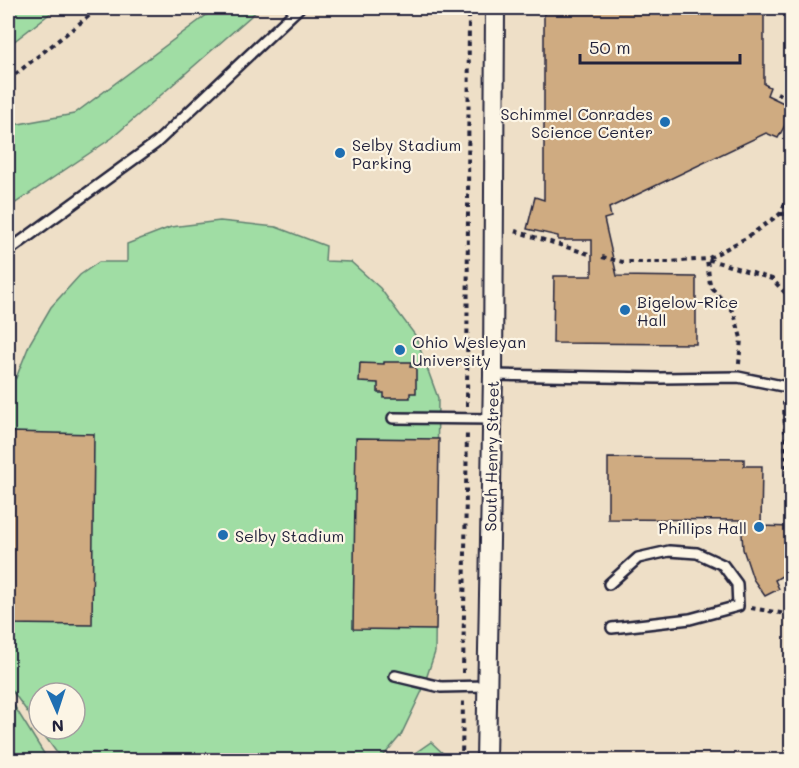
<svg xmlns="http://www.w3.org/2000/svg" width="799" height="768" font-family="Mali,sans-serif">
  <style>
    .built { fill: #eedfc7; fill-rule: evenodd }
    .green { fill: #a0dda4; stroke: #618070; stroke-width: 1.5; fill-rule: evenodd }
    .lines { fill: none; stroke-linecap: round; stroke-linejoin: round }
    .stream { stroke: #5c8c9c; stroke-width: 7 }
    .building { fill: #cfab81; stroke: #22223b; stroke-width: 1.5 }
    .service-casing { stroke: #22223b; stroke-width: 14 }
    .minor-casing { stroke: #22223b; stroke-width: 22 }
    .path { stroke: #22223b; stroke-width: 4; stroke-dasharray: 4.5 4.5; stroke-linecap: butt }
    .service { stroke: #fcf5e5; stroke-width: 9 }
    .minor { stroke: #fcf5e5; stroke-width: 18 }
    .poi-dot { fill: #1f6fb2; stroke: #fcf5e5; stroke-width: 2 }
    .labels { text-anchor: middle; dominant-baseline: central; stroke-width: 4.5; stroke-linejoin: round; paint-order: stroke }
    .poi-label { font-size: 16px; fill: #22223b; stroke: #fcf5e5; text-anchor: start }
    .street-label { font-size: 16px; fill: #22223b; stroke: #fcf5e5 }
  </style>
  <rect width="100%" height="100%" fill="#fcf5e5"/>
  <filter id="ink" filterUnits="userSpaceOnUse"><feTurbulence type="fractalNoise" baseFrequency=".0167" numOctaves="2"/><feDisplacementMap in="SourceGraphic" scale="12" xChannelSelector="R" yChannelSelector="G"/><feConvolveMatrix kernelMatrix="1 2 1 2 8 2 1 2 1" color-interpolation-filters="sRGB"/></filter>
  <g filter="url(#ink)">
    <path class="built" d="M8 8H791V760H450L431 742 405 760H48L8 696ZM39 693H75V729H39Z"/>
    <path class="green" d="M8 8H57L8 46Z
      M216 8H260L112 138 8 208V126L74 114Z
      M220 221 276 227 326 246 325 261 351 262 380 288 415 335 438 398 435 652 422 691 401 735 380 760H62L8 685V364L16 378 30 343 51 307 80 275 99 262H127V244L171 227ZM39 693H75V729H39Z
      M8 696 48 760H8Z
      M431 742 450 760H405Z"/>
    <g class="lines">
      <path class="stream" d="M521 759 562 760
        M438 760 440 757"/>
    </g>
    <path class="building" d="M544 8H764V84L770 87 767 95 792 107V112L778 138 766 133 609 208 611 217 604 219 617 276 696 277V344L553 343 554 276H592V240H558V236L527 229 535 197 544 200Z
      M384 362H411L410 367H416V393H410V398H384V393H378V383L359 382 360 363 384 364Z
      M10 432 94 434 92 625 8 624Z
      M356 438 439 439 436 630 353 629Z
      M608 458 744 459V466H762L761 526 792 527V570L775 580 779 589 765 596 753 579 743 549 741 520 608 519Z"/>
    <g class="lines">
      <g class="service-casing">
        <path id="service" d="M8 251 156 143 299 8
          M493 375 660 378 738 377 792 388
          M393 418 492 419
          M609 584 638 558 669 551 697 553 723 565 737 584 738 606 690 619 612 628
          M395 676 441 687 487 686"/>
      </g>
      <g class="minor-casing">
        <path id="minor" d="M486 760 493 375 495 8"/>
      </g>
      <path class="path" d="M8 80 99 8
        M777 93 792 100
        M780 214H792
        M515 231 592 255
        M602 257 623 262H669L707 259 746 238 780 214 792 189
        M739 364 741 338 734 313 710 286 707 259 772 279 792 300
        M784 401 787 494 792 497
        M467 406 469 8
        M785 427 792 436
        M751 608 792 615
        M463 673 467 431
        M462 760 463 701"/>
      <use href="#service" class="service"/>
      <use href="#minor" class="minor"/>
    </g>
  </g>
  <g class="poi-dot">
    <circle cx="665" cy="122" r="6"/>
    <circle cx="340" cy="153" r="6"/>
    <circle cx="625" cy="310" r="6"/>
    <circle cx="400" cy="350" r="6"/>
    <circle cx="759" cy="527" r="6"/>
    <circle cx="223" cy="535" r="6"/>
  </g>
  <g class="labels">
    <g class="poi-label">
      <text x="653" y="113" text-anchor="end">Schimmel Conrades<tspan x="653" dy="18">Science Center</tspan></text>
      <text x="352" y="144">Selby Stadium<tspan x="352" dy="18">Parking</tspan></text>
      <text x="637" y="301">Bigelow-Rice<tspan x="637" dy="18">Hall</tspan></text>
      <text x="412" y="341">Ohio Wesleyan<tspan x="412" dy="18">University</tspan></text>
      <text x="747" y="527" text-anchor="end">Phillips Hall</text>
      <text x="235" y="535">Selby Stadium</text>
    </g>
    <g class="street-label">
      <text transform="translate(491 456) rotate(-89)">South Henry Street</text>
    </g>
  </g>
  <rect width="799" height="768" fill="none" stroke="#fcf5e5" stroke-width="30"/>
  <rect x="15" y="15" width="769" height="738" fill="none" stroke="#22223b" stroke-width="2" filter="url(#ink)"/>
  <g transform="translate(57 711) rotate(177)"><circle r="28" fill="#fcf5e5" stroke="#a5a1a1" stroke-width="1.5"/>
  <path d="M0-4.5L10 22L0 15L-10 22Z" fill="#1f6fb2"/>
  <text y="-9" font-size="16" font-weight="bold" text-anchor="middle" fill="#22223b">N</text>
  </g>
  <path d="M580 54v9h160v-9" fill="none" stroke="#22223b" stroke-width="3"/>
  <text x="589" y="54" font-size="18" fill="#22223b" stroke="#fcf5e5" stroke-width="4.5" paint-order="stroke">50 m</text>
</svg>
